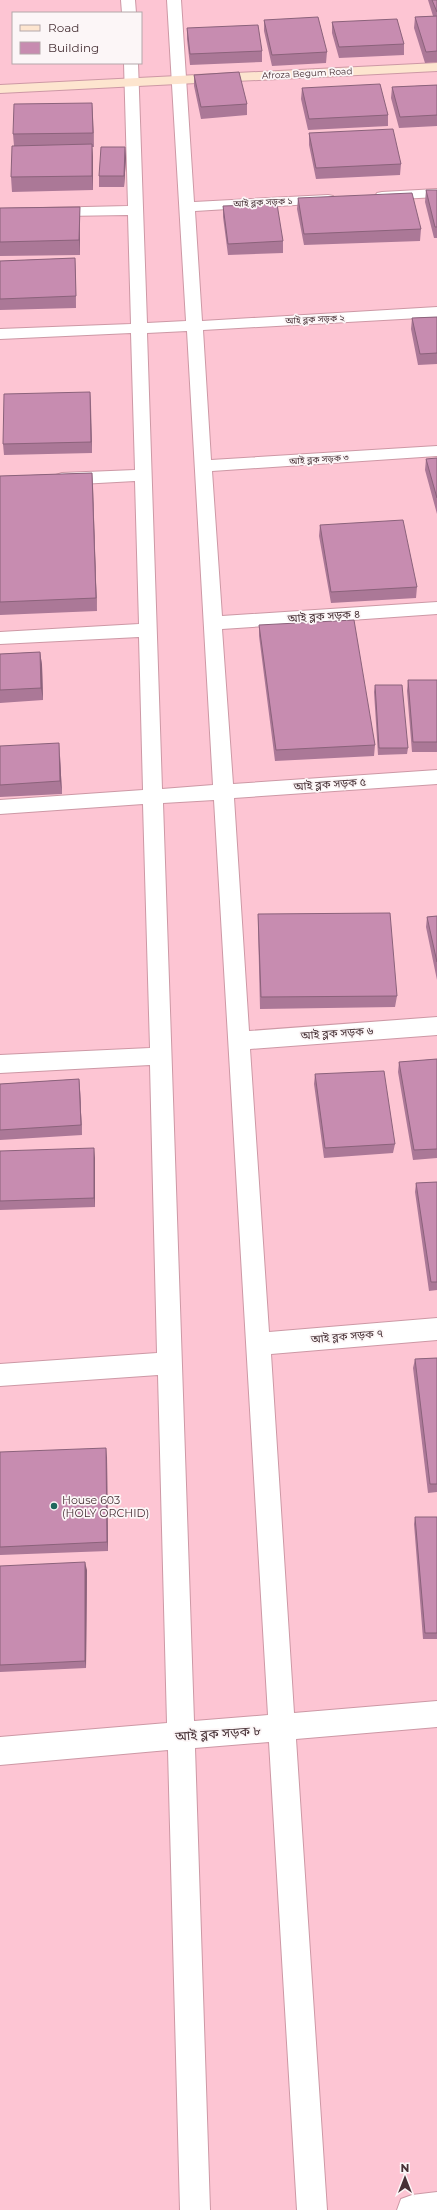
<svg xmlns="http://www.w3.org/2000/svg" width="437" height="2210" font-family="Montserrat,'Noto Sans Bengali',sans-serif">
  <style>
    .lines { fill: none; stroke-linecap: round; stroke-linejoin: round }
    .street-casing { stroke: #cd98a5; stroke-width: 2 }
    .secondary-casing { stroke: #cd98a5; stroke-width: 2 }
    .street { fill: #fff; fill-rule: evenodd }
    .secondary { fill: #fde5cf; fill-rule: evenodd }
    .wall { fill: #ab7897 }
    .shaded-wall { fill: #8b627b }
    .building { fill: #c78cb0; stroke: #8b627b }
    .poi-dot { fill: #20685e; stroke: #fcf6f7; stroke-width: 1.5 }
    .labels { text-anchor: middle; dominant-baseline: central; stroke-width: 3.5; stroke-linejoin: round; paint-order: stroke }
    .far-street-label { font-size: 9px; fill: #473136; stroke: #fcf6f7 }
    .street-label { font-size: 11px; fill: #473136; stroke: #fcf6f7 }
    .poi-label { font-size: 11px; fill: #473136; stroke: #fcf6f7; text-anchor: start }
    .near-street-label { font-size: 13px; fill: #473136; stroke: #fcf6f7 }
  </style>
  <rect width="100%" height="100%" fill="#fdc5d3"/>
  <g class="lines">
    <g class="street-casing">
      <path id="street" d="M121 0H135L136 13H122Z
        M167 0H181L194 202 328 195 333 196 335 199 333 202 328 203 195 211 202 321 437 307V317L203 330 211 460 437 446V456L212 471 222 616 437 602V614L222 629 233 784 437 770V784L234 798 249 1031 437 1017V1035L250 1049 269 1332 437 1318V1340L271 1354 294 1713 437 1701V1727L296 1739 327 2210H297L269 1742 195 1748 210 2210H180L168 1750 0 1765V1737L167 1723 158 1375 0 1386V1364L157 1353 150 1065 0 1073V1055L150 1048 143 804 0 814V800L143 790 139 637 0 644V632L139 624 135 481 62 485 56 483 53 479 56 475 62 473 135 470 131 333 0 339V329L131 324 128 215 0 217V209L128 206 124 63H138L147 323 186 321ZM187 331 213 785 162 789 147 333ZM214 800 268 1715 194 1721 163 803Z
        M437 189V197L382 200 377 199 375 196 377 193 382 192Z
        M437 2192V2210H397L401 2199 412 2195Z"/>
    </g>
    <g class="secondary-casing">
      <path id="secondary" d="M437 63V71L0 93V85Z"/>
    </g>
    <use href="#street" class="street"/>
    <use href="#secondary" class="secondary"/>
  </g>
  <path class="wall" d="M428 0H437V62L425 63 414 28 415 17 433 16Z
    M264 20 327 52 326 63 272 66 264 31Z
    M332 22 404 44V55L339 58 332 33Z
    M187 28 262 51V62L190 65 187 39Z
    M194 75 247 104V115L201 119 194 86Z
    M437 85V126L399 128 391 98 392 87Z
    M302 88 388 115V126L308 130 301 99Z
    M92 103 94 147H92L93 158V190L12 192 11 177 14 146 13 134Z
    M309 133 401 164 400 175 316 179 309 145Z
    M125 147 126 158 124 187H99V176Z
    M426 190H437V238H434L425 202Z
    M298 198 421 229 420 241 304 245 297 209Z
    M223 206 283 241V253L228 255 223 217Z
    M80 207V255L0 256V208Z
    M75 258 76 308 0 310V261Z
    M437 317V364L418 365 411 329 412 318Z
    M90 392 92 453 4 455 3 444Z
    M437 458V514L425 470 426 459Z
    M92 473 97 611 0 615V476Z
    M320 525 417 587 416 598 331 603 319 536Z
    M259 625 375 745 374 756 275 761 259 636Z
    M40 652 42 665 43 700 0 703V654Z
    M408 680H437V752H412L407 691Z
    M375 685 408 748 407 754 378 755 374 692Z
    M0 746 60 756 62 794 0 797Z
    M258 914 397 996 395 1007 260 1009 258 926Z
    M437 916V980L426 927 427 917Z
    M437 1059V1158L413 1160 398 1072 399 1062Z
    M315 1074 395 1144 393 1153 324 1158 314 1084Z
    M79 1079 80 1089 82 1135 0 1140V1084Z
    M0 1151 95 1158V1207L0 1210Z
    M437 1182V1290L429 1291 415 1192 416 1183Z
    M437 1358V1492L428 1493 413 1368 415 1359Z
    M0 1452 107 1457 108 1551 0 1555Z
    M415 1517H437V1639H423L414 1524Z
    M0 1566 87 1570 86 1668 0 1672Z"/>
  <path class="shaded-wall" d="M92 103 93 117 94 147 93 133Z
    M92 144 93 158V190L92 176Z
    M125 147 126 158 124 187V176Z
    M80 207V255L79 240Z
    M75 258V270L76 308V296Z
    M90 392 91 404 92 453 91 442Z
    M92 473 93 486 97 611 96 598Z
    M40 652 42 665 43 700 41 688Z
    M59 743 60 756 62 794 60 781Z
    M79 1079 80 1089 82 1135 81 1125Z
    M94 1148 95 1158V1207L94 1198Z
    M106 1448 107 1457 108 1551 107 1542Z
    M85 1562 87 1570 86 1668 85 1661Z"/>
  <path class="building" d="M432 0H437V12Z
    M437 16V51L426 52 415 17Z
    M318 17 327 52 272 55 264 20Z
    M397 19 404 44 339 47 332 22Z
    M258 25 262 51 190 54 187 28Z
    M239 72 247 104 201 107 194 75Z
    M380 84 388 115 309 119 302 88Z
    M437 85V115L400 117 392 87Z
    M92 103 93 133 13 134 14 104Z
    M393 129 401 164 316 168 309 133Z
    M92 144V176L11 177 12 146Z
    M101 147H125L124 176H99Z
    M426 190H437V227H435Z
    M412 193 421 229 304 234 298 198Z
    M277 204 283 241 228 244 223 206Z
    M80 207 79 240 0 242V208Z
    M75 258 76 296 0 299V261Z
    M437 317V353L420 354 412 318Z
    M90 392 91 442 3 444 4 394Z
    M437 458V498L426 459Z
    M92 473 96 598 0 602V476Z
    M403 520 417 587 331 592 320 525Z
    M354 620 375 745 276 750 259 625Z
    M40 652 41 688 0 690V654Z
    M408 680H437V742H413Z
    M375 685H402L408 748H379Z
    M59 743 60 781 0 785V746Z
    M390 913 397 996 261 997 258 914Z
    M437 916V962L427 917Z
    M437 1059V1149L414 1150 399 1062Z
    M384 1071 395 1144 325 1148 315 1074Z
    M79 1079 81 1125 0 1130V1084Z
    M94 1148V1198L0 1201V1151Z
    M437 1182V1282H431L416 1183Z
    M437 1358V1484H430L415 1359Z
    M106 1448 107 1542 0 1547V1452Z
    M415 1517H437V1633H425Z
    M85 1562V1661L0 1665V1566Z"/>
  <circle class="poi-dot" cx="54" cy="1506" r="4"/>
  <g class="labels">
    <g class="far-street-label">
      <text transform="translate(307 73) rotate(-3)">Afroza Begum Road</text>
      <text transform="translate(263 202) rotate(-3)">আই ব্লক সড়ক ১</text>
      <text transform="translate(315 319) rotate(-3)">আই ব্লক সড়ক ২</text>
      <text transform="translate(319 459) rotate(-4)">আই ব্লক সড়ক ৩</text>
    </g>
    <g class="street-label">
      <text transform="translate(324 616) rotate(-4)">আই ব্লক সড়ক ৪</text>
      <text transform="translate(330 784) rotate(-4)">আই ব্লক সড়ক ৫</text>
      <text transform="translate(337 1033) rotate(-4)">আই ব্লক সড়ক ৬</text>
      <text transform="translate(347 1336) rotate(-5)">আই ব্লক সড়ক ৭</text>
    </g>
    <g class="poi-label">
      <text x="62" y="1500">House 603<tspan x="62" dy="13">(HOLY ORCHID)</tspan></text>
    </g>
    <g class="near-street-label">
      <text transform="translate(218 1733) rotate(-4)">আই ব্লক সড়ক ৮</text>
    </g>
  </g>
  <rect x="12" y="12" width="130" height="52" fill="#fcf6f7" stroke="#b4a7aa"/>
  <rect x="20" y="25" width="20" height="6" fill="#fde5cf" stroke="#b4a7aa"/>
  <text x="48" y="32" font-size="12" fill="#473136">Road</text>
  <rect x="20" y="42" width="20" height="12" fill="#c78cb0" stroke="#b4a7aa"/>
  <text x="48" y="52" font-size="12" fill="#473136">Building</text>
  <g transform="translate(405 2178)" stroke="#fcf6f7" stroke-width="3" paint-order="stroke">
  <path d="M0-3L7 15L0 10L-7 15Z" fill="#473136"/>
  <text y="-6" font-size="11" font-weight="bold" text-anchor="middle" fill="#473136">N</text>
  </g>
</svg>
